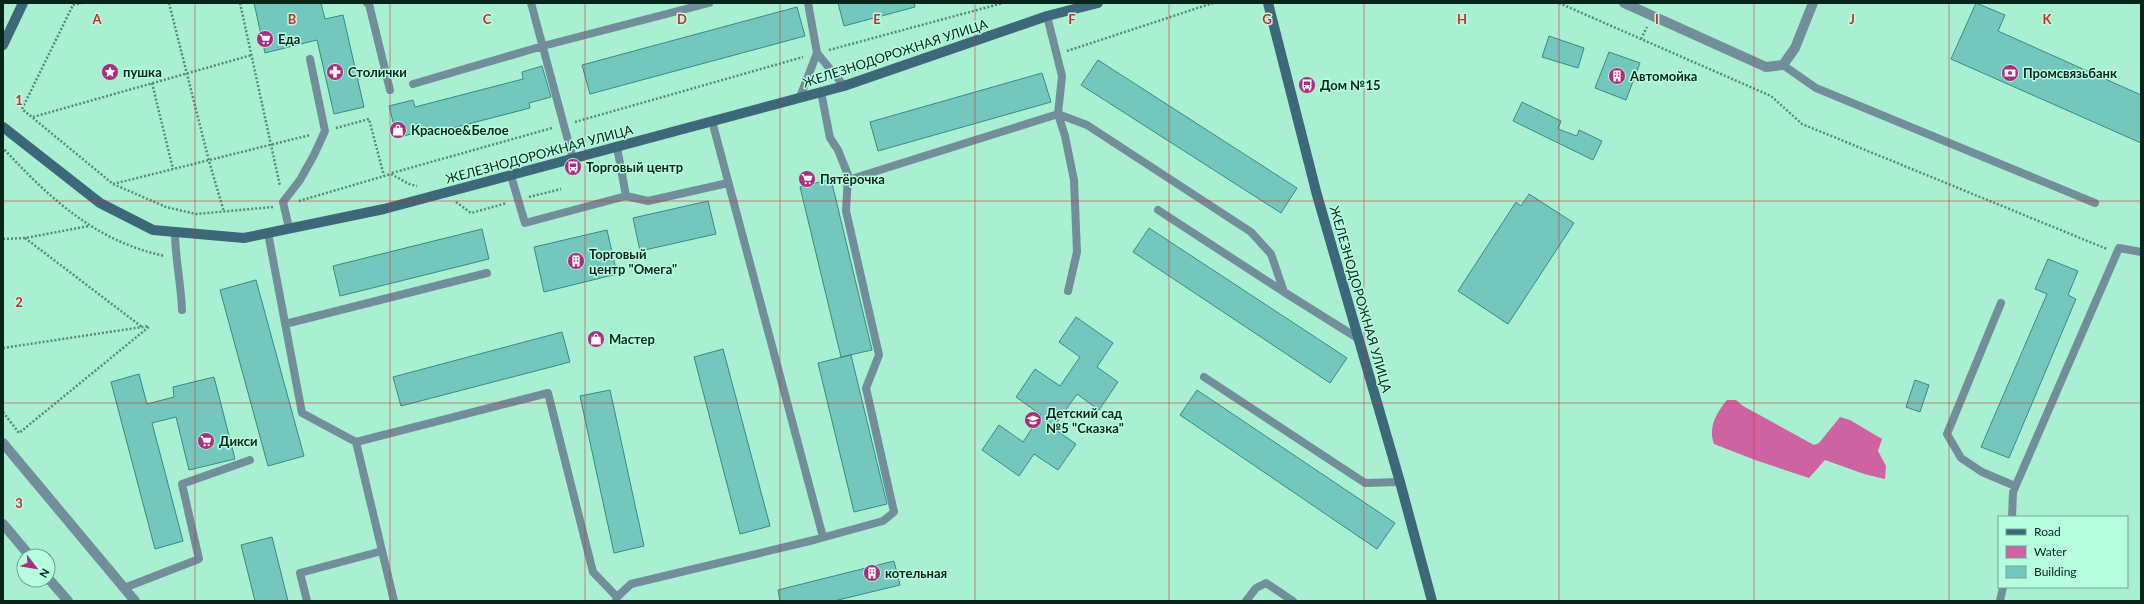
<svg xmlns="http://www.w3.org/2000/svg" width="2144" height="604" font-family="Lato,sans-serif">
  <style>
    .water { fill: #ce63a2 }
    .building { fill: #74c7bd; stroke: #378c84 }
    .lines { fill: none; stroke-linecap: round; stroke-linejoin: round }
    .path { stroke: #588a76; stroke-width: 2.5; stroke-dasharray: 2 2; stroke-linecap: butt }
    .lane { stroke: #728e9a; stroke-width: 8 }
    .street { stroke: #728e9a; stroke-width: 10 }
    .secondary { stroke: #3c6879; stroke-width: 10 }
    .grid { fill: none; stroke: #d62828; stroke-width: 1; stroke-opacity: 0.55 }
    .labels { text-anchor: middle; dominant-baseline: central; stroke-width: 3; stroke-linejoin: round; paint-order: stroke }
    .poi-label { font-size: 13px; font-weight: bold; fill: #07251b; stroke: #b6fedf; text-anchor: start }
    .street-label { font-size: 13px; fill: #07251b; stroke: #b6fedf }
    .grid-label { font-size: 13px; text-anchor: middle; font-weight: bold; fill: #d62828; stroke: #b6fedf; stroke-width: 3; stroke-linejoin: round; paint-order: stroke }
  </style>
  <rect width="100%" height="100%" fill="#a9f0d2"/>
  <path class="water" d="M1727 400H1736L1743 406 1814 445 1819 443 1840 417 1850 420 1882 439 1878 451 1886 466 1885 479 1864 474 1825 460 1809 478 1755 460 1714 444C1708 428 1716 413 1727 400Z"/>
  <path class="building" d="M254 3H321L325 19 343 15 364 107 334 114 317 40 265 53Z
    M838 3H914L915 7 844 26Z
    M1976 3 2005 15 1998 31 2141 95V143L1951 59Z
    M797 7 805 36 590 94 582 65Z
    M1549 36 1584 48 1578 68 1542 57Z
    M1609 52 1640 63 1626 100 1595 88Z
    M1098 60 1297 188 1281 213 1081 85Z
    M542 66 551 97 529 103 530 108 422 136 421 131 397 138 389 106 413 100 415 107 523 79 522 72Z
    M1042 73 1051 102 878 151 870 122Z
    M1522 102 1561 121 1558 129 1577 136 1579 130 1602 141 1593 160 1513 121Z
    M831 179 872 350 841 357 800 187Z
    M1529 194 1574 223 1508 324 1458 291 1516 202 1521 206Z
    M708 201 716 234 640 251 633 218Z
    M1149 228 1347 358 1330 383 1133 252Z
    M482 229 489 259 340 296 333 266Z
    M607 230 617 274 544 292 534 247Z
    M2048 259 2078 271 2068 295 2076 299 2009 458 1981 447 2047 294 2035 289Z
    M256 280 304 456 268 466 220 290Z
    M1076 317 1113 343 1097 367 1118 382 1099 410 1077 394 1053 428 1076 444 1058 470 1034 454 1019 476 982 450 999 425 1023 442 1041 415 1016 397 1035 369 1060 386 1080 357 1059 342Z
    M562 332 570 362 401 406 393 377Z
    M723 349 770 526 740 534 694 357Z
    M851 355 887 504 854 512 818 363Z
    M139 374 147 404 174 397 173 387 214 377 235 459 189 470 176 417 152 423 183 541 155 549 111 382Z
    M1915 380 1929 385 1920 412 1906 407Z
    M610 390 644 546 614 553 580 396Z
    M1197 390 1395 523 1377 549 1180 415Z
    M272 537 288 601H255L241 545Z
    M894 561 900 585 834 601H780L778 590Z"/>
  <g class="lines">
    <path class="path" d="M74 3 22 109 113 184 166 207 196 214 273 207
      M169 3 209 161 224 212
      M240 3 280 186
      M1559 3 1771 96 1802 124 2107 249
      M73 5 82 3
      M1641 39 1647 27
      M829 50 1003 3
      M1067 51 1213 3
      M152 83 173 169
      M33 117 252 55
      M575 122 803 57
      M336 128 369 119 384 176
      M3 152 4 149C50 199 97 242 165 256
      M392 173 552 128
      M113 184 310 135
      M529 197 561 189
      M299 201 391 174 409 184 417 186
      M456 202 471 213 507 203
      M25 238 142 327
      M3 239 25 238 89 226
      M3 348 149 326
      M3 412 19 433 150 326"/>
    <path class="lane" d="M367 3 369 4 390 90
      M531 3 573 159
      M808 3 817 53 844 86
      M1783 65 1816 88 2095 203
      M413 84 543 46 709 3
      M800 97 817 53
      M1058 114 1087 125 1251 232 1271 254 1284 292 1359 339
      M1058 114 1065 136 1074 180 1077 252 1068 291
      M712 121 823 537
      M511 176 525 223 626 196 617 147
      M848 180 1058 114 1062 76 1047 16
      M626 196 648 201 728 183
      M1158 210 1284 292
      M289 228 283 202 300 180 314 155 325 131 310 59
      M175 232C175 258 181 283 182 310
      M268 233 302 413 356 442 394 601
      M2001 303 1947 434 1961 458 1982 472 2015 486
      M285 324 487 273
      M1204 377 1365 483 1400 482
      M356 442 548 393 593 572 617 597
      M2012 517 2013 492 2119 248 2141 252
      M124 588 199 559 182 484 250 460
      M307 601 300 573 382 551
      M616 601 617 597 631 584 814 540 883 521 894 512 866 388 879 355 846 211 848 175 838 150 830 138 821 92
      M1246 601 1256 588 1266 583 1293 601
      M2000 601 2003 587"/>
    <path class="street" d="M1624 3 1766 67 1783 65 1795 48 1813 3
      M3 443 135 601
      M3 524 30 556
      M48 578 68 601"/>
    <path class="secondary" d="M1268 3 1317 195 1400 482 1432 601
      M3 45 23 3
      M3 127 100 203 153 230 244 238 384 209 844 86 1047 16 1098 3"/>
  </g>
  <path class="grid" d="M195 3V601M390 3V601M585 3V601M780 3V601M975 3V601M1169 3V601M1364 3V601M1559 3V601M1754 3V601M1949 3V601M3 201H2141M3 403H2141"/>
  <defs>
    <g id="supermarket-disc" transform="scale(0.9)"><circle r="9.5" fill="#ac2e7f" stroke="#b6fedf"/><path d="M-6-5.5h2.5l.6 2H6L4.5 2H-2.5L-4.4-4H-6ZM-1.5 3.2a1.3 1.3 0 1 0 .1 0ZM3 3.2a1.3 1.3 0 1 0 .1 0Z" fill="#fff"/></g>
    <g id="sight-disc" transform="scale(0.9)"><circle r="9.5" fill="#ac2e7f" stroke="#b6fedf"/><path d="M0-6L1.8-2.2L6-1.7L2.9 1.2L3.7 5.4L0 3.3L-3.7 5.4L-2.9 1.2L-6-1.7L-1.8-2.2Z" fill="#fff"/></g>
    <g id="pharmacy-disc" transform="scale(0.9)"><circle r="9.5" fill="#ac2e7f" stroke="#b6fedf"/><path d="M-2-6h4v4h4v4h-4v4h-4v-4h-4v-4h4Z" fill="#fff"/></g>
    <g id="bank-disc" transform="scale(0.9)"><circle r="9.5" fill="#ac2e7f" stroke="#b6fedf"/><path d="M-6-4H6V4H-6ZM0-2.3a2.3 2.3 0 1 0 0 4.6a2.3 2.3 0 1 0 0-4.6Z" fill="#fff"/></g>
    <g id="building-disc" transform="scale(0.9)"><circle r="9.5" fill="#ac2e7f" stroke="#b6fedf"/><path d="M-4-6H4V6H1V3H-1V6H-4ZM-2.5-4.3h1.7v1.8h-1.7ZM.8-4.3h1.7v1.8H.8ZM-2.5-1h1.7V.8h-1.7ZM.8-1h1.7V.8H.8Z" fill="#fff"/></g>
    <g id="bus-disc" transform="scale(0.9)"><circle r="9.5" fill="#ac2e7f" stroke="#b6fedf"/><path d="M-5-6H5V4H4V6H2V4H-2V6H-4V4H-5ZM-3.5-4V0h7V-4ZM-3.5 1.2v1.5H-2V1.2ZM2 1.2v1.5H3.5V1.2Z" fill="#fff"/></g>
    <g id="shop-disc" transform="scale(0.9)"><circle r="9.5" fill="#ac2e7f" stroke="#b6fedf"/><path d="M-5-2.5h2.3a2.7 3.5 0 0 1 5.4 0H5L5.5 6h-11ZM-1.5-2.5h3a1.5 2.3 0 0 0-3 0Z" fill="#fff"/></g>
    <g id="school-disc" transform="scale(0.9)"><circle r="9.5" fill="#ac2e7f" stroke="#b6fedf"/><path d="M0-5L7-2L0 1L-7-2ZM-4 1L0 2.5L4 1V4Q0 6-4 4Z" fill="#fff"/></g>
  </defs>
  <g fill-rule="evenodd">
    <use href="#supermarket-disc" x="265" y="39"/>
    <use href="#sight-disc" x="110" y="72"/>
    <use href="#pharmacy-disc" x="335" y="72"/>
    <use href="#bank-disc" x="2010" y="73"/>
    <use href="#building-disc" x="1617" y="76"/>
    <use href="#bus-disc" x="1307" y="85"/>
    <use href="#shop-disc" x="398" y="130"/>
    <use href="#bus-disc" x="573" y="167"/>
    <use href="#supermarket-disc" x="807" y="179"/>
    <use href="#building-disc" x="576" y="261"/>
    <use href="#shop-disc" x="596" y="339"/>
    <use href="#school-disc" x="1033" y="420"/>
    <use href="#supermarket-disc" x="206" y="441"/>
    <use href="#building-disc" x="872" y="573"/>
  </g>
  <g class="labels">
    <g class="poi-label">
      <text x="278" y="39">Еда</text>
      <text x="123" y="72">пушка</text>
      <text x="348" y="72">Столички</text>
      <text x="2023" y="73">Промсвязьбанк</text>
      <text x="1630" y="76">Автомойка</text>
      <text x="1320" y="85">Дом №15</text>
      <text x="411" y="130">Красное&amp;Белое</text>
      <text x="586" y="167">Торговый центр</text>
      <text x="820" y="179">Пятёрочка</text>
      <text x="589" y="254">Торговый<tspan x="589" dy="15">центр "Омега"</tspan></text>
      <text x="609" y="339">Мастер</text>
      <text x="1046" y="413">Детский сад<tspan x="1046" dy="15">№5 "Сказка"</tspan></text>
      <text x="219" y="441">Дикси</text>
      <text x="885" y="573">котельная</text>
    </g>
    <g class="street-label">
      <text transform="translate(895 53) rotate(-18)">ЖЕЛЕЗНОДОРОЖНАЯ УЛИЦА</text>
      <text transform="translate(539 154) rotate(-15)">ЖЕЛЕЗНОДОРОЖНАЯ УЛИЦА</text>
      <text transform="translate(1361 299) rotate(74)">ЖЕЛЕЗНОДОРОЖНАЯ УЛИЦА</text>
    </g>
  </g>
  <g class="grid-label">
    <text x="97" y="24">A</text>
    <text x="292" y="24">B</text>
    <text x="487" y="24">C</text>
    <text x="682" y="24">D</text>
    <text x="877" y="24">E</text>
    <text x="1072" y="24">F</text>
    <text x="1267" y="24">G</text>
    <text x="1462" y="24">H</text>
    <text x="1657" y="24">I</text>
    <text x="1852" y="24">J</text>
    <text x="2047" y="24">K</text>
    <text x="19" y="105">1</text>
    <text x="19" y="307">2</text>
    <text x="19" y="508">3</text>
  </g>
  <rect width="2144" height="604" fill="none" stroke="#07251b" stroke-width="8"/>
  <rect x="1998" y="516" width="130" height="72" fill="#b6fedf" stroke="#70a791"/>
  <rect x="2006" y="529" width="20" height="6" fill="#3c6879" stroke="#70a791"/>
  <text x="2034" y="536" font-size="12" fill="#07251b">Road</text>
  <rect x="2006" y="546" width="20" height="12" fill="#ce63a2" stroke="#70a791"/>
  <text x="2034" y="556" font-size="12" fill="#07251b">Water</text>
  <rect x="2006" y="566" width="20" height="12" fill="#74c7bd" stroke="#70a791"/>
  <text x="2034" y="576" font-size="12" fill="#07251b">Building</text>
  <g transform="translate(36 568) rotate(121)"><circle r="19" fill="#b6fedf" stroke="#70a791"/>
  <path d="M0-3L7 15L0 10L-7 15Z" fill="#ac2e7f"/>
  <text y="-6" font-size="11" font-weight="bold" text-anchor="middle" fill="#07251b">N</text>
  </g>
</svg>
